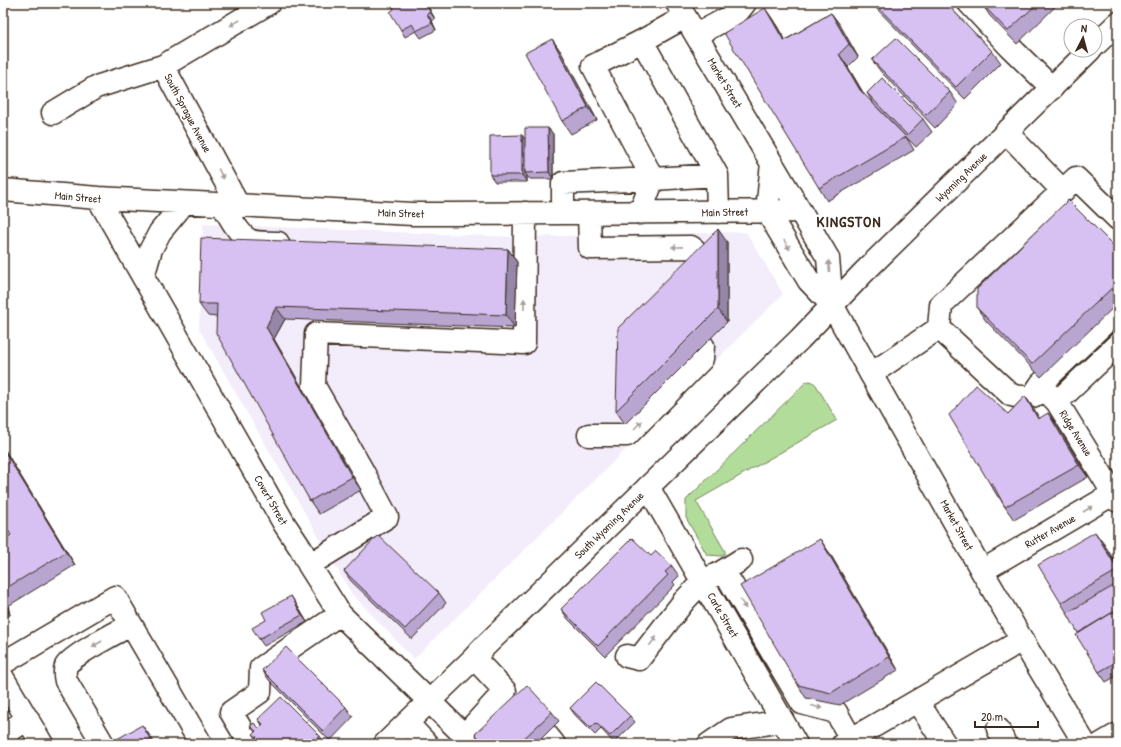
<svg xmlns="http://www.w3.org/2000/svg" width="1121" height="747" font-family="'Patrick Hand',sans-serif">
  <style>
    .built { fill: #f3ecfb }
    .green { fill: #b2dc9a; stroke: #76835c }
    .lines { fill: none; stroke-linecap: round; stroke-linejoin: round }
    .minor-casing { stroke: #3b2a1e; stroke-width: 25 }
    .major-casing { stroke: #3b2a1e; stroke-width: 25 }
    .minor { stroke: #fff; stroke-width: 22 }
    .major { stroke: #fff; stroke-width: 22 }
    .wall { fill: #b8a6d0; stroke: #3b2a1e }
    .shaded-wall { fill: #9687a9; stroke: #3b2a1e }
    .building { fill: #d6c1f2; stroke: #3b2a1e }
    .oneway { fill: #a79f9a }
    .labels { text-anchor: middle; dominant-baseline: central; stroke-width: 4; stroke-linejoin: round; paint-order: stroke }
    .street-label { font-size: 11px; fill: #3b2a1e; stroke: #fff }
    .district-label { font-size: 15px; font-weight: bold; letter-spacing: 1px; fill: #3b2a1e; stroke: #fff }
  </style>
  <rect width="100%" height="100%" fill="#fff"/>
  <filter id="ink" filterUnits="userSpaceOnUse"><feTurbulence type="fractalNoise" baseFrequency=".025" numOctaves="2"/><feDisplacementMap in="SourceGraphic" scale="8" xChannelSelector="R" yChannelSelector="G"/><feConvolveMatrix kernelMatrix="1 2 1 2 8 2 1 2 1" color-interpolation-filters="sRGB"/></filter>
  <g filter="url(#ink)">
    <path class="built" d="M203 224 517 237 746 232 783 294 414 659 351 593 199 329Z"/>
    <path class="green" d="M810 381 813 382 816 385 837 420 696 501 725 551V554L721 556 707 555 686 518V500L806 382Z"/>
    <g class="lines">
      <g class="minor-casing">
        <path id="minor" d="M677 3 828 258 832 305
          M969 3 1010 47 1052 88
          M685 17 642 41 717 175
          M696 35 737 13 745 3
          M163 66 238 205
          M53 113 96 87 163 66 269 3
          M1006 132 1063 191
          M772 163 767 211 809 281 832 305
          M3 190 98 198 413 214H455L800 211
          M98 198 285 525 301 549 309 565 340 614 473 744
          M222 204C229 215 238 234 249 240 257 244 269 242 278 243
          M563 213V183L653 179 593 66 642 41
          M589 213 590 248 691 247C701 254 701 256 701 267
          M640 213 653 179 717 175 718 212
          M143 277 151 249 160 232 184 203
          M1118 344 1057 402 1118 501
          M871 374 939 328
          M1033 396 1041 384 1118 310
          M1057 402 1046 391C1032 397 1025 399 1011 395L939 328 941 305 1076 178 1118 219
          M589 435H627L702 359 703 346
          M648 487 796 744
          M309 565 387 517 362 470 314 386 316 334 524 343 525 213
          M724 571 802 703 836 712 851 739
          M982 571 1118 491
          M627 656 639 659 684 601 703 581 720 573 741 560
          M3 663 115 597 201 744
          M3 678 42 744
          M917 701 945 744
          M407 723 427 744
          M998 729 1005 744
          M546 734 554 744
          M3 735 28 719
          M464 736 505 691 474 658
          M103 744 66 681C65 677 64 671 66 666 71 656 119 631 131 625
          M250 744 231 712 260 692 261 668 340 614
          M709 744 731 729 783 721
          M843 744 1022 640
          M1101 744 1118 734"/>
      </g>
      <g class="major-casing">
        <path id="major" d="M1095 45 1118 23
          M832 305 982 571 1022 640 1085 744
          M385 744 474 658 484 647 800 339 864 272 1090 50"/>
      </g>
      <use href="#minor" class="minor"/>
      <use href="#major" class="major"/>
    </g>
    <path class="wall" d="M391 3H426L435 19 432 21 436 30 421 38 416 31 405 37 401 30 394 9Z
      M871 3H946L992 51 1001 63 965 99Z
      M982 3H1059L1017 44 990 16 982 4Z
      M831 13 840 25 858 57 848 67 864 94 906 137 914 150 827 201 819 188 774 21 785 40Z
      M552 39 561 52 597 120 571 134 562 121Z
      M872 60 950 92 958 104 935 128 881 72Z
      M867 93 923 119 932 132 916 147 875 106Z
      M548 128 553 134V179H530L527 176V182H495L490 175 525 139Z
      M727 242V322L625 424 616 411Z
      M508 249 517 262 515 328 285 319 274 339 361 490 319 514 310 501 217 317 208 316 199 304Z
      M1118 250V303L1041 377 986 321 977 308Z
      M1025 396 1034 409 1039 418 1057 425 1088 477 1014 520 1005 507 999 497H998L990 484 1008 414Z
      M3 447 75 565 8 606 10 615 3 619V540L11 535 6 528 3 530Z
      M1104 544 1118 567V587L1117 588 1118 589V675L1106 682 1099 672 1079 633 1061 603Z
      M829 552 898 670 840 705 806 698 798 685Z
      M651 556 672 566 679 576 673 582 675 585 605 656 568 619 561 609Z
      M344 571 439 593 446 603 412 639 351 581Z
      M295 602 307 622 264 646 259 639Z
      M262 670 346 707 353 717 330 741 269 680Z
      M570 708 630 716 635 722 614 743 601 729 595 735 575 715Z
      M552 712 559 721 536 744H482L475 734Z
      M258 719 320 736 324 743V744H253L252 742 256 738 253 734 255 732 250 726 259 728 262 725Z"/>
    <path class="shaded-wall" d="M425 3H426L435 19 430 12Z
      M765 8 774 21 793 54 784 41Z
      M831 13 840 25 858 57 849 44Z
      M427 14 432 21 436 30 432 23Z
      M552 39 561 52 597 120 588 107Z
      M839 54 848 67 869 103 860 90Z
      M548 128 553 134V179L549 172Z
      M522 135 527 142 525 173 527 176V182L522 175Z
      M718 229 727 242V322L718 309Z
      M508 249 517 262 515 328 506 315Z
      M276 307 285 319 274 339 361 490 352 477 266 327Z
      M1025 396 1034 409 1047 432 1038 419Z
      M1048 413 1057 425 1088 477 1079 465Z
      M3 447 75 565 66 552 3 449Z
      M1095 532 1104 544 1118 567V570Z
      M820 539 829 552 898 670 889 657Z
      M291 596 295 602 307 622 302 615Z
      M3 599 8 606 10 615 3 605Z
      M142 725 151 737 155 744H153Z"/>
    <path class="building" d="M391 3H425L430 12 427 14 432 23 416 31 412 24 401 30 390 12 394 9Z
      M874 3H946L992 51 956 87Z
      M982 3H1038L1008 31 982 4Z
      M765 8 784 41 831 13 849 44 839 54 860 90 906 137 819 188 724 33Z
      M896 38 950 92 926 115 872 60Z
      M552 39 588 107 562 121 525 53Z
      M882 78 923 119 907 135 867 93Z
      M525 128H548L549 172 525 173Z
      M522 135V175H490V136Z
      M1068 200 1118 250V282L1032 364 977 308V289Z
      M718 229V309L616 411 618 328Z
      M201 238 508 249 506 315 276 307 266 327 352 477 310 501 216 333 217 304H199Z
      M976 385 1008 414 1025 396 1038 419 1048 413 1079 465 1005 507 992 483 990 484 949 415Z
      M3 449 66 552 3 590V540L11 535 3 523Z
      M1095 532 1118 570 1061 603 1038 565Z
      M378 535 439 593 405 629 344 571Z
      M632 538 651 556 656 551 672 566 665 572 668 575 598 646 561 609Z
      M820 539 889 657 831 693 798 685 740 586Z
      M1115 585 1118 590V609L1078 633 1067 613Z
      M291 596 302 615 259 639 252 628 266 620 262 612Z
      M1118 609V661L1099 672 1076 635Z
      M286 647 346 707 323 731 262 670Z
      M596 682 630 716 610 736 596 723 591 728 570 708Z
      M527 685 552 712 518 744H485L475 734Z
      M281 697 320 736 312 744H253L252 742 257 737 253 734 256 731 250 726 254 723 259 728 263 724 258 719Z
      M142 725 153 744H108Z"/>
    <defs><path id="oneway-solid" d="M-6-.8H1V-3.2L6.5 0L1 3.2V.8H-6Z"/></defs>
    <g class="oneway">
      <use href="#oneway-solid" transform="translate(235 23) rotate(150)"/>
      <use href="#oneway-solid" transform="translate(221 174) rotate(62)"/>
      <use href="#oneway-solid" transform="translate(787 245) rotate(59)"/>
      <use href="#oneway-solid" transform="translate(677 247) rotate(179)"/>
      <use href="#oneway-solid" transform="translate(829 266) rotate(-95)"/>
      <use href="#oneway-solid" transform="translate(524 304) rotate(-89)"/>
      <use href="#oneway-solid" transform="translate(638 425) rotate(-45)"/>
      <use href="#oneway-solid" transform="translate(1088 509) rotate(-30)"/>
      <use href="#oneway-solid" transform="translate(743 604) rotate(59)"/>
      <use href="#oneway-solid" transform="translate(653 641) rotate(-53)"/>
      <use href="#oneway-solid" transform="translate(97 644) rotate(150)"/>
      <use href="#oneway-solid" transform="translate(817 707) rotate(15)"/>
    </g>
  </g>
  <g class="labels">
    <g class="street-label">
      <text transform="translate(725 83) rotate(59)">Market Street</text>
      <text transform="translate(188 113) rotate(62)">South Sprague Avenue</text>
      <text transform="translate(961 177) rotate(-44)">Wyoming Avenue</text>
      <text transform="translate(78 197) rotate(5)">Main Street</text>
      <text transform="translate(725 212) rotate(-1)">Main Street</text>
      <text transform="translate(401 213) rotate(2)">Main Street</text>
      <text transform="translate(1076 433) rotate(58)">Ridge Avenue</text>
      <text transform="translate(271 500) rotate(60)">Covert Street</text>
      <text transform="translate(609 525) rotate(-44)">South Wyoming Avenue</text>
      <text transform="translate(957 525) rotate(61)">Market Street</text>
      <text transform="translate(1050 531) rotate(-30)">Rutter Avenue</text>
      <text transform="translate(723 615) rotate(60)">Carle Street</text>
    </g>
    <g class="district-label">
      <text x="849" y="221">KINGSTON</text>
    </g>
  </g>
  <rect width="1121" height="747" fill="none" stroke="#fff" stroke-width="16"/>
  <rect x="8" y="8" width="1105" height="731" fill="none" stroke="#3b2a1e" stroke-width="1.5" filter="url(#ink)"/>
  <g transform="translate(1083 38) rotate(6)"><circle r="19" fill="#ffffff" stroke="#b1aaa5"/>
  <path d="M0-3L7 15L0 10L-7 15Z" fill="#3b2a1e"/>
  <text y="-6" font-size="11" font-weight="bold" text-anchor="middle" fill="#3b2a1e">N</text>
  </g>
  <path d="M975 721v6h63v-6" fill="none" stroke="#3b2a1e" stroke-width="2"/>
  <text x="981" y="721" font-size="12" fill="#3b2a1e" stroke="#ffffff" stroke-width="3" paint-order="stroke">20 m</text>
</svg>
